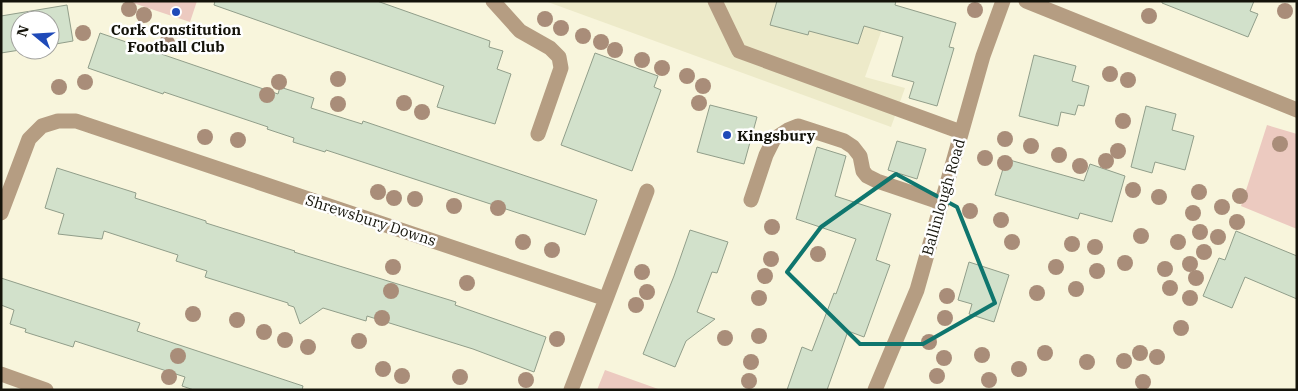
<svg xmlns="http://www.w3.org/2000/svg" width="1298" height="391" font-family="'IBM Plex Serif',serif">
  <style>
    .built { fill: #edeac9 }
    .green { fill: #eccac0 }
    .building { fill: #d2e1cb; stroke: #919e8a }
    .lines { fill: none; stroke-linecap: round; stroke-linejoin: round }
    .minor { stroke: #b59d82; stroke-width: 15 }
    .tree { fill: #a98d79 }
    .marked { fill: none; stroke: #0f766e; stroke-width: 4; stroke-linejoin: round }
    .poi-dot { fill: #1f4ab8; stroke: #fff; stroke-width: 2 }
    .labels { text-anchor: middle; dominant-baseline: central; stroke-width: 5; stroke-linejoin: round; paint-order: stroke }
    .poi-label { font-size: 15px; font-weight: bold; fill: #14130a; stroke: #fff }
    .street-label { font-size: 15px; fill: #14130a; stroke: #fff }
  </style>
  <rect width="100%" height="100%" fill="#f8f5dc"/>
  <path class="built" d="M545 1H892L865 77 905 88 891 127Z"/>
  <path class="green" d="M127 1H197L190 22Z
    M1267 125 1297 134V229L1241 206Z
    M605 370 661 390H597Z"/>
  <path class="building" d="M215 1H377L490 41 489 47 503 51 497 69 511 74 495 124 437 107 444 86 214 5Z
    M777 1H896L895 5 956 23 949 47 954 48 937 106 909 98 914 82 892 76 903 37 864 26 858 44 809 31 808 35 770 25Z
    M1162 1H1254L1250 11 1258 14 1248 37 1162 3Z
    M67 5 73 41 50 45V20H20V50L1 53V16Z
    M100 33 278 94 280 87 314 98 311 108 362 124 363 121 597 200 585 235 326 150 325 152 293 142 294 138 267 129 268 127 164 92 163 94 88 68Z
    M595 53 658 76 654 87 661 90 632 171 561 145Z
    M1034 55 1076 66 1072 81 1089 86 1084 106 1078 105 1075 115 1061 112 1058 126 1019 116Z
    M710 105 757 117 744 164 697 152Z
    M1146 106 1176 114 1172 130 1194 136 1185 170 1155 162 1152 173 1131 167Z
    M897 141 926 149 917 179 888 170Z
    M817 147 846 156 835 196 891 214 876 260 890 265 864 337 848 331 827 390H787L802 347 812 351 834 293 836 294 856 239 796 219Z
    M1006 159 1084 181 1090 164 1125 176 1112 222 1080 213 1078 219 995 195Z
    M57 168 136 193 135 198 206 221V223L295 251 294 252 456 302 455 305 546 337 534 372 473 349 367 316 366 321 323 308 300 324 294 307 288 305V303L205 277 207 271 176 261 178 255 104 231 102 239 58 234 64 214 45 208Z
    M690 230 728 242 717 273 712 272 697 312 715 319 686 341 675 367 643 354 674 276Z
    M1236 231 1297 256V299L1245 277 1232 308 1203 296 1219 258 1225 260Z
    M969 262 1009 275 994 322 969 314 972 304 958 300Z
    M1 278 140 323 137 331 303 386 302 390H194L182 386 185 377 75 341 73 347 25 332 26 329 10 324 14 310 1 305Z"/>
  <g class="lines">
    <path class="minor" d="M493 1 520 31 550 48 559 57 561 68 538 134
      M715 1 739 51 961 132
      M1026 1 1297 110
      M751 200 766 155 774 139 788 130 798 126 844 141 853 147 860 156 863 171 867 176 877 181 942 203
      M1 213 29 139 42 126 58 121H76L606 299 571 390
      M606 299 647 191
      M1 374 46 390
      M875 390 917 290 983 56 1003 1"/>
  </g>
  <g class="tree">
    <circle cx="129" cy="9" r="8"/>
    <circle cx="975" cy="10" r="8"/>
    <circle cx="1285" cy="11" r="8"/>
    <circle cx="144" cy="15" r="8"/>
    <circle cx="1149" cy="16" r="8"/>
    <circle cx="545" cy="19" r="8"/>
    <circle cx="561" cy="28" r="8"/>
    <circle cx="83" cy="33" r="8"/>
    <circle cx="583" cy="36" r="8"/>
    <circle cx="601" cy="42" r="8"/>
    <circle cx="167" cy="43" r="8"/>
    <circle cx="615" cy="50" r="8"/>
    <circle cx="642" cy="60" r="8"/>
    <circle cx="662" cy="68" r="8"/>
    <circle cx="1110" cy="74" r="8"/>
    <circle cx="687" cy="76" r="8"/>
    <circle cx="338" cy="79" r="8"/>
    <circle cx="1128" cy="80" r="8"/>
    <circle cx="85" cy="82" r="8"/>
    <circle cx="279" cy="82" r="8"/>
    <circle cx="703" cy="86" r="8"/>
    <circle cx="59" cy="87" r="8"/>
    <circle cx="267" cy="95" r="8"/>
    <circle cx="404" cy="103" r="8"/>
    <circle cx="699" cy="103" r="8"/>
    <circle cx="338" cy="104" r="8"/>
    <circle cx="422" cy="112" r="8"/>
    <circle cx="1123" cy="121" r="8"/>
    <circle cx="205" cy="137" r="8"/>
    <circle cx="1005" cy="139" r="8"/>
    <circle cx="238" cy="140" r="8"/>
    <circle cx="1280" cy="144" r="8"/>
    <circle cx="1031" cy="146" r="8"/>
    <circle cx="1118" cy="151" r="8"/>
    <circle cx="1059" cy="155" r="8"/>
    <circle cx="985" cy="158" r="8"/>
    <circle cx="1106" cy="161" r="8"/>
    <circle cx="1005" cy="163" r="8"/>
    <circle cx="1080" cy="166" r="8"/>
    <circle cx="1133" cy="190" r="8"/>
    <circle cx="378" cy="192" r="8"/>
    <circle cx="1199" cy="192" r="8"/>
    <circle cx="1240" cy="196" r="8"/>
    <circle cx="1159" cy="197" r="8"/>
    <circle cx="394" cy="198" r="8"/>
    <circle cx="415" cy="199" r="8"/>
    <circle cx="454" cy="206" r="8"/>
    <circle cx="1222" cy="207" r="8"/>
    <circle cx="498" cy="208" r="8"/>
    <circle cx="970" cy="211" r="8"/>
    <circle cx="1193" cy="213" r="8"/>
    <circle cx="1001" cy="220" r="8"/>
    <circle cx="1237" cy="222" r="8"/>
    <circle cx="772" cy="227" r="8"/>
    <circle cx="1200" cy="232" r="8"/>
    <circle cx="1141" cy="236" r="8"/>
    <circle cx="1218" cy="237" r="8"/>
    <circle cx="523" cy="242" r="8"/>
    <circle cx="1012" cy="242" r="8"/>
    <circle cx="1178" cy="242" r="8"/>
    <circle cx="1072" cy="244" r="8"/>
    <circle cx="1095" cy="247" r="8"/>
    <circle cx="552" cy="250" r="8"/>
    <circle cx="1204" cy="252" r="8"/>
    <circle cx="818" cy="254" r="8"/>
    <circle cx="771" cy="259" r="8"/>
    <circle cx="1125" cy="263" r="8"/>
    <circle cx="1190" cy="264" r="8"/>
    <circle cx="393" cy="267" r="8"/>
    <circle cx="1056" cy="267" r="8"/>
    <circle cx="1165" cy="269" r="8"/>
    <circle cx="1097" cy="271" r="8"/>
    <circle cx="642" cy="272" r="8"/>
    <circle cx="765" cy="276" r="8"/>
    <circle cx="1196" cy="278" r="8"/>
    <circle cx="467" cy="283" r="8"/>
    <circle cx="1170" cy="288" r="8"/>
    <circle cx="1076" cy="289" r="8"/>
    <circle cx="391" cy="291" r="8"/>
    <circle cx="647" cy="292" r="8"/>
    <circle cx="1037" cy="293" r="8"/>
    <circle cx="947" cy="296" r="8"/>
    <circle cx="759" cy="298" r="8"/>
    <circle cx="1190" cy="298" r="8"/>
    <circle cx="636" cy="305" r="8"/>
    <circle cx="193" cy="314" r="8"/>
    <circle cx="382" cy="318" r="8"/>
    <circle cx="945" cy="318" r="8"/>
    <circle cx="237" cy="320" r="8"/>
    <circle cx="1181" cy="328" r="8"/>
    <circle cx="264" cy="332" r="8"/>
    <circle cx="759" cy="336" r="8"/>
    <circle cx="725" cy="338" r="8"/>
    <circle cx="557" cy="339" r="8"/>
    <circle cx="285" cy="340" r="8"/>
    <circle cx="359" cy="341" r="8"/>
    <circle cx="929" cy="342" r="8"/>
    <circle cx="308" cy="347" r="8"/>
    <circle cx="1045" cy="353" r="8"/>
    <circle cx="1140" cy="353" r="8"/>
    <circle cx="982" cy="355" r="8"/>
    <circle cx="178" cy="356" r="8"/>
    <circle cx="1157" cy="357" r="8"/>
    <circle cx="944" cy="358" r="8"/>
    <circle cx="1124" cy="361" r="8"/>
    <circle cx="751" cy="362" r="8"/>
    <circle cx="1087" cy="362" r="8"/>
    <circle cx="383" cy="369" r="8"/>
    <circle cx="1019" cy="369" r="8"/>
    <circle cx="402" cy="376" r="8"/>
    <circle cx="937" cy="376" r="8"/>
    <circle cx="169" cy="377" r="8"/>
    <circle cx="460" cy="377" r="8"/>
    <circle cx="526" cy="380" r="8"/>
    <circle cx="989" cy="380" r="8"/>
    <circle cx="749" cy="381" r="8"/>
    <circle cx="1143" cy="382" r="8"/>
  </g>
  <path class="marked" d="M896 174 957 207 995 303 923 344H860L787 272 821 227Z"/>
  <g class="poi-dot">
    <circle cx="176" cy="12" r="5"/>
    <circle cx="727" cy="135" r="5"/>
  </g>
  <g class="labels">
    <g class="poi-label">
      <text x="176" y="29">Cork Constitution<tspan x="176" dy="17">Football Club</tspan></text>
      <text x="737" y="135" text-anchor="start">Kingsbury</text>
    </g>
    <g class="street-label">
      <text transform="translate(943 197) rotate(-74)">Ballinlough Road</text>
      <text transform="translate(371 220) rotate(18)">Shrewsbury Downs</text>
    </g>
  </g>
  <rect width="1298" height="391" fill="none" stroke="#14130a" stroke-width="5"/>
  <g transform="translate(35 35) rotate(288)"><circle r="24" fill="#ffffff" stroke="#a1a19d"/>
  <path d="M0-4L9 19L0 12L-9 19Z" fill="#1f4ab8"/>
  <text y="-8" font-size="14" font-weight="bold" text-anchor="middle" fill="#14130a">N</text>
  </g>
</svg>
